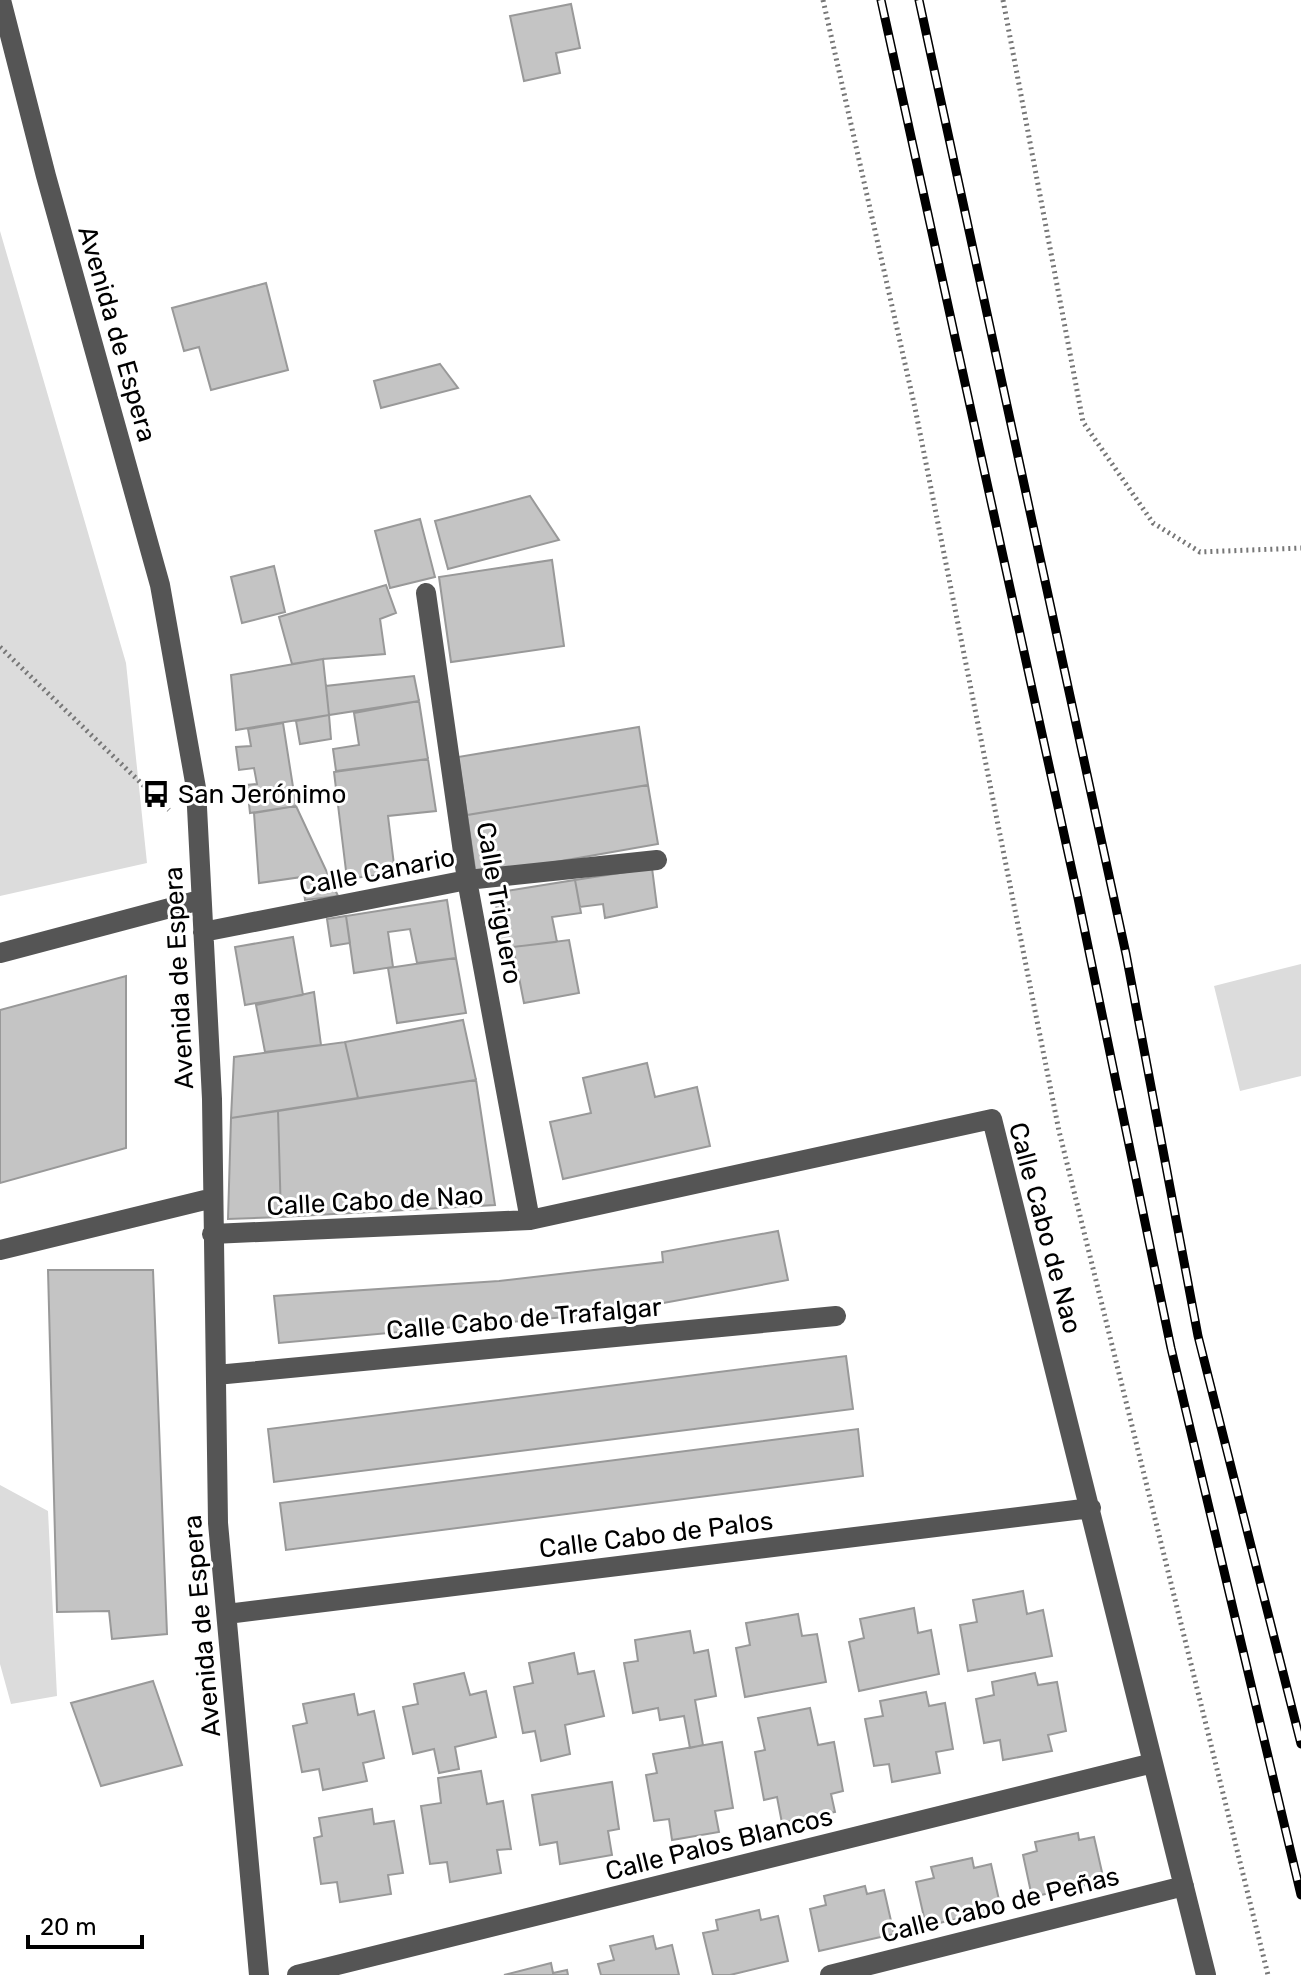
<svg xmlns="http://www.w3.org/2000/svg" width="1301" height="1975" font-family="Rubik,sans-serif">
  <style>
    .green { fill: #dcdcdc }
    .building { fill: #c4c4c4; stroke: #999; stroke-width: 2 }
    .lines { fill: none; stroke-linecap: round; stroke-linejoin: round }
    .path { stroke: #777; stroke-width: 5; stroke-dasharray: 2 4; stroke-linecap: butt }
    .minor { stroke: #555; stroke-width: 20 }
    .rail-casing { stroke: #000; stroke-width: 9 }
    .rail { stroke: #fff; stroke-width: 6; stroke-dasharray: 18; stroke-linecap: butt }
    .labels { text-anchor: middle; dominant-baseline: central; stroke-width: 6; stroke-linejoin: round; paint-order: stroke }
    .street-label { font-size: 26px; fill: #000; stroke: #fff }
    .poi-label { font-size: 26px; fill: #000; stroke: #fff; text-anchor: start }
  </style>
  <rect width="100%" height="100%" fill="#fff"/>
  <path class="green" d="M0 231 126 663 147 863 0 896Z
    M1301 964V1076L1240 1091 1214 986Z
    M0 1485 48 1511 57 1696 11 1704 0 1664Z"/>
  <path class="building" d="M571 4 580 48 556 53 560 73 524 81 510 16Z
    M266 283 288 370 211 390 199 347 184 351 172 308Z
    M440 364 458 388 381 408 374 381Z
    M530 496 559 540 448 569 435 521Z
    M420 519 435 577 390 588 375 531Z
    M552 560 564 646 451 662 439 577Z
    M274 566 285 612 242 623 231 577Z
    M386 585 396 613 380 619 385 654 323 659 292 664 279 617Z
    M323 659 329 715 236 730 231 675Z
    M414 676 419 701 329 715 326 686Z
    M419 701 428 759 336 771 333 749 359 745 354 713Z
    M329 715 331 739 300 744 296 721Z
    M283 723 296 806 250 813 247 785 257 784 254 768 239 770 236 747 251 746 248 729Z
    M639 727 648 785 467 815 458 757Z
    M428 759 436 811 388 816 395 873 347 879 334 772Z
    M648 785 658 844 476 876 467 815Z
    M296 806 338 896 305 900 302 877 259 883 254 813Z
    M652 868 657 907 605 918 603 904 580 907 575 880Z
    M575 880 581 913 552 917 557 942 503 948 494 893Z
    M447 900 456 958 417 963 410 929 388 932 393 967 354 973 346 916Z
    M346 916 350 943 331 946 327 919Z
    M293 937 303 995 245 1005 235 947Z
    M569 940 579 993 524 1003 513 947Z
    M456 958 466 1013 397 1023 388 968Z
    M126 976V1148L0 1183V1010Z
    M314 992 321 1045 265 1052 256 1005Z
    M463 1020 476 1080 358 1098 345 1042Z
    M345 1042 358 1098 231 1118 234 1057Z
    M647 1063 655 1097 697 1087 710 1146 563 1179 550 1122 591 1113 583 1078Z
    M476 1080 495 1205 281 1217 278 1111Z
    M278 1111 281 1217 228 1219 231 1118Z
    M778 1231 788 1280 609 1313 279 1343 274 1296 499 1281 663 1262 662 1252Z
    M48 1270H153L167 1634 112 1639 109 1611 57 1612Z
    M846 1356 853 1409 274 1482 268 1429Z
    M858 1429 863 1476 286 1550 280 1503Z
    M1023 1591 1027 1614 1043 1610 1052 1656 968 1671 960 1625 977 1622 973 1600Z
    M914 1608 918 1633 931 1630 939 1674 859 1691 849 1642 864 1638 860 1619Z
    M798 1614 802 1636 817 1634 826 1682 745 1697 736 1648 750 1645 746 1623Z
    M690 1631 694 1653 708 1650 716 1696 695 1700 703 1745 690 1748 684 1716 660 1720 658 1708 633 1713 624 1663 638 1661 635 1640Z
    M574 1653 578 1674 594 1671 604 1716 565 1725 570 1754 541 1761 535 1731 523 1733 514 1687 533 1683 529 1663Z
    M464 1673 470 1695 486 1691 496 1737 455 1747 459 1769 439 1773 434 1749 413 1754 403 1707 418 1704 414 1684Z
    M1035 1673 1038 1685 1057 1682 1066 1731 1048 1735 1052 1751 1003 1760 1000 1740 984 1743 976 1699 994 1695 992 1682Z
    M153 1681 182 1765 101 1786 71 1703Z
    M926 1692 929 1706 945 1703 953 1749 936 1752 940 1773 892 1782 889 1764 874 1766 865 1719 883 1716 880 1701Z
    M354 1694 358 1715 374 1711 384 1758 363 1763 367 1781 323 1790 319 1769 302 1772 293 1726 307 1723 303 1704Z
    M810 1708 818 1745 834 1742 843 1791 831 1794 835 1812 782 1823 777 1797 764 1800 755 1752 765 1750 758 1718Z
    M722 1742 733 1808 715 1811 719 1832 672 1840 669 1819 654 1821 646 1775 657 1773 653 1754Z
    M481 1771 487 1804 503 1801 511 1849 497 1850 501 1873 450 1882 447 1862 430 1864 421 1806 441 1803 438 1778Z
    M612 1782 619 1829 608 1831 612 1855 560 1864 557 1842 540 1845 532 1795Z
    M372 1809 374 1824 394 1821 403 1873 388 1875 391 1894 340 1902 337 1882 321 1884 314 1838 322 1836 319 1818Z
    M1078 1833 1079 1840 1094 1837 1104 1881 1032 1897 1023 1855 1037 1851 1035 1842Z
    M972 1858 974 1868 991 1864 1001 1909 926 1926 916 1882 934 1878 931 1867Z
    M865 1886 867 1894 884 1890 894 1934 819 1951 810 1909 826 1905 824 1896Z
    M759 1910 761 1920 778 1916 788 1961 730 1975H713L703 1933 718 1930 716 1920Z
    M653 1936 656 1949 672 1945 679 1975H601L598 1964 614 1960 610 1946Z
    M551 1963 553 1973 567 1970 568 1975H504Z"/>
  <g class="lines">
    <path class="path" d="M823 0 915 408 1059 1131 1268 1975
      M1003 0 1083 422 1153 523 1200 552 1301 548
      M0 647 169 810"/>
    <path class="minor" d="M1 0 46 176 160 585 196 788 212 1099 218 1523 259 1975
      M426 593 467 880 530 1220
      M203 932 467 880 657 860
      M0 953 200 900
      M212 1234 530 1220 992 1119 1206 1975
      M0 1250 213 1198
      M216 1375 836 1316
      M227 1614 1091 1508
      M297 1975 1153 1763
      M830 1975 1184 1886"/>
    <g class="rail-casing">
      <path id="rail" d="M881 0 1078 898 1171 1348 1301 1895
        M919 0 1126 954 1198 1336 1301 1744"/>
    </g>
    <use href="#rail" class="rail"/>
  </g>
  <defs>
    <g id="bus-bare" transform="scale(2.16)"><path d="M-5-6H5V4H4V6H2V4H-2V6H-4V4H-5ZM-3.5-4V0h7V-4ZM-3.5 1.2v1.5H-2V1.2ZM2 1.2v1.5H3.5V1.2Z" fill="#000" stroke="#fff" stroke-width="2.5" paint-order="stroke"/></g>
  </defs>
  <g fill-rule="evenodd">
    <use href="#bus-bare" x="156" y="794"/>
  </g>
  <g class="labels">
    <g class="street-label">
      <text transform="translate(117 334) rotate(74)">Avenida de Espera</text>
      <text transform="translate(377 872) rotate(-11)">Calle Canario</text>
      <text transform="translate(499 903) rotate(80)">Calle Triguero</text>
      <text transform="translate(179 978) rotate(-93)">Avenida de Espera</text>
      <text transform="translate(375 1201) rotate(-3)">Calle Cabo de Nao</text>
      <text transform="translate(1045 1228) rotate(75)">Calle Cabo de Nao</text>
      <text transform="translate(524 1319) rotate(-5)">Calle Cabo de Trafalgar</text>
      <text transform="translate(656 1535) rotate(-7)">Calle Cabo de Palos</text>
      <text transform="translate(202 1626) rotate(-95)">Avenida de Espera</text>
      <text transform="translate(719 1844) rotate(-14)">Calle Palos Blancos</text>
      <text transform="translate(1000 1905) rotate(-14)">Calle Cabo de Peñas</text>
    </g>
    <g class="poi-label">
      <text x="178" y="794">San Jerónimo</text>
    </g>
  </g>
  <path d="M28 1935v12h114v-12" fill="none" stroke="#000000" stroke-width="4"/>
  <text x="40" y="1935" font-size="24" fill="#000000" stroke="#ffffff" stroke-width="6" paint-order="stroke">20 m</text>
</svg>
